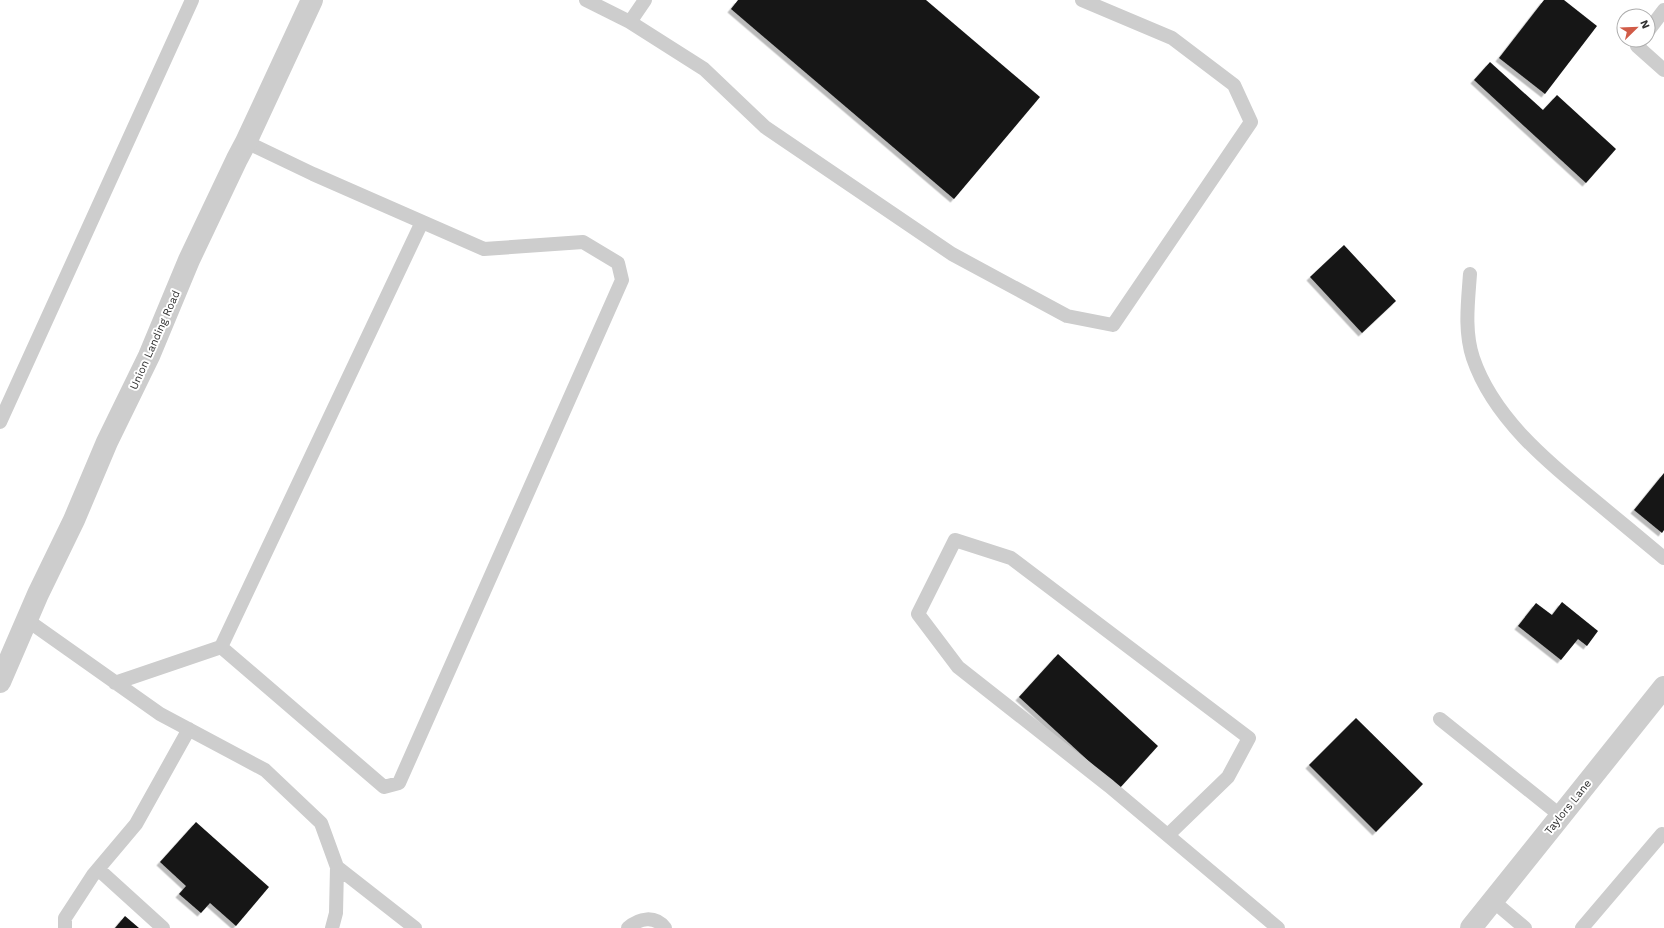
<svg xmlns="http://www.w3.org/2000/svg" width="1664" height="928" font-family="'Work Sans',sans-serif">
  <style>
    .building { fill: #171717; filter: url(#shadow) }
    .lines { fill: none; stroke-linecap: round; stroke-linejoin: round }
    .service { stroke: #cdcdcd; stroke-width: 14 }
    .minor { stroke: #cdcdcd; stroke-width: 22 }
    .tertiary { stroke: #cdcdcd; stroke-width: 22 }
    .labels { text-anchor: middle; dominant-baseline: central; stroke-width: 4; stroke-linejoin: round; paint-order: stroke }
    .street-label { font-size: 11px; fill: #303030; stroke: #fff }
  </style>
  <defs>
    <filter id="shadow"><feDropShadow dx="-3.5" dy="3.5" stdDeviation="0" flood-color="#0004"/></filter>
  </defs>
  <rect width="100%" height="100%" fill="#fff"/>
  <path class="building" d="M738 0H926L1040 97 954 199 731 9Z
    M1544 0H1564L1597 26 1545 94 1499 58Z
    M1490 62 1543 110 1557 95 1616 149 1586 183 1474 80Z
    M1344 245 1396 301 1362 333 1310 277Z
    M1664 473V530L1662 533 1634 510Z
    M1562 602 1598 631 1587 646 1578 639 1561 660 1518 626 1536 603 1552 615Z
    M1058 654 1158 746 1119 789 1019 697Z
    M1356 718 1423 784 1376 832 1309 765Z
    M196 822 269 887 236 926 210 903 201 913 179 894 186 886 160 862Z
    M125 916 139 928H115Z"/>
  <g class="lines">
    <path class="service" d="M586 0 630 22 704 69 765 127 952 254 1067 316 1113 325 1251 122 1234 85 1172 38 1082 0
      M630 22 645 0
      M1648 31 1664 10
      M1641 40 1637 46 1664 70
      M1470 274C1468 302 1464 331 1473 358 1493 417 1547 462 1594 500 1617 519 1641 539 1664 558
      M0 422 192 0
      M27 620 160 714 265 770 321 823 337 867 336 913 332 928
      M221 647 422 222
      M115 683 221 647 384 787 399 783 622 280 618 263 583 242 484 249 313 174 246 142
      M1440 719 1561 816
      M1168 835 1228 777 1249 738 1011 558 955 540 918 614 958 667 1109 786 1278 928
      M337 867 415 928
      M98 869 163 928
      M1493 901 1525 928
      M65 928V918L93 875 136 824 189 729
      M628 928C639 918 655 915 665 928
      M1582 928 1662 834 1664 836"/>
    <path class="minor" d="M0 682 38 594 74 520 107 442 149 356 189 260 237 159 246 142 312 0"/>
    <path class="tertiary" d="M1471 928 1664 687"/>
  </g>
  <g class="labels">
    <g class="street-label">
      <text transform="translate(155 340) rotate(-66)">Union Landing Road</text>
      <text transform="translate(1568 807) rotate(-51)">Taylors Lane</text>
    </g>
  </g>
  <g transform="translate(1636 28) rotate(67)"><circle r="19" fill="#ffffff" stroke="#acacac"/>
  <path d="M0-3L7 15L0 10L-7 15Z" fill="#d15b47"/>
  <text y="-6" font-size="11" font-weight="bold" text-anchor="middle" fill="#303030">N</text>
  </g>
</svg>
